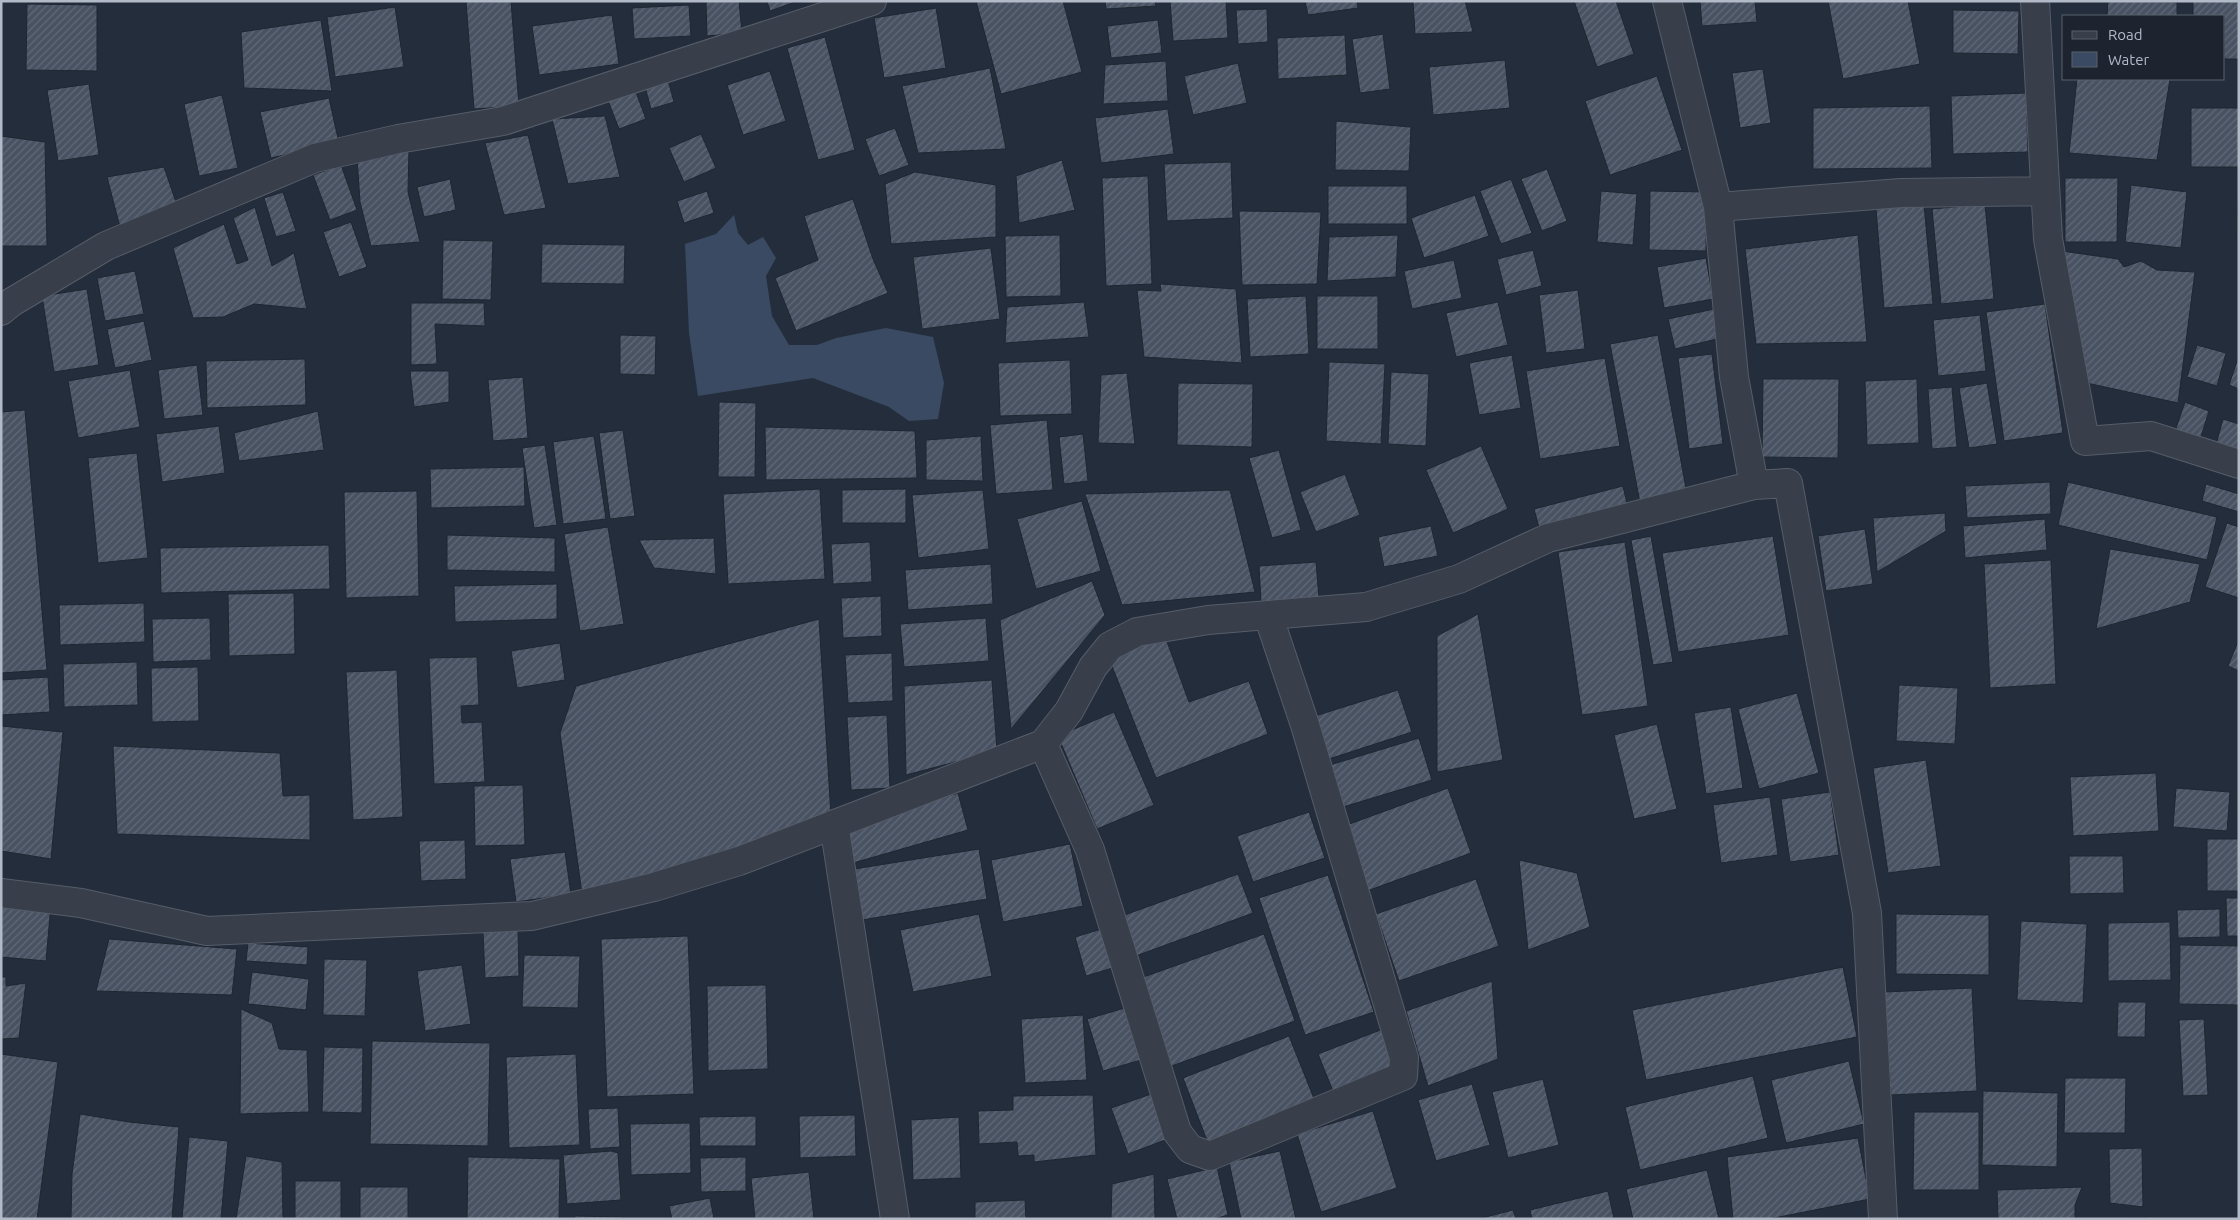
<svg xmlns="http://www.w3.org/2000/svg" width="2240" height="1220" font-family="Ubuntu,sans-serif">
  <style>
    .water { fill: #3a4a63 }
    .building { fill: url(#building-hatch); stroke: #1f2632 }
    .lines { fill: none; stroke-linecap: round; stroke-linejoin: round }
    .minor-casing { stroke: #565d69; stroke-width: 30 }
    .minor { stroke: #383f4b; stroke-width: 28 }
  </style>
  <defs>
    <pattern id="building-hatch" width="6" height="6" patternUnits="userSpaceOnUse" patternTransform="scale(1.25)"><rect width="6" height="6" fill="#485262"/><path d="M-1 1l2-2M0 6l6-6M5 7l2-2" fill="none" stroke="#606977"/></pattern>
  </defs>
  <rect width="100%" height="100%" fill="#242d3b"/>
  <path class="water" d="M734 215 738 233 748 245 763 237 776 258 766 276 772 316 789 345H817L836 338 886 328 933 337 944 383 938 419 909 421 889 407 813 378 698 396 689 333 685 244 716 234Z"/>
  <path class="building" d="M466 1H511L519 106 474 109Z
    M706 1H739L742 33 707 36Z
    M767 1H798L770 11Z
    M976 1H1063L1082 72 1001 94Z
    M1105 1H1155L1156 6 1106 9Z
    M1170 1H1226L1228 38 1173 41Z
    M1305 1H1357L1358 8 1308 15Z
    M1413 1H1465L1473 32 1415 34Z
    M1574 1H1616L1634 54 1597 67Z
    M1700 1H1755L1757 22 1702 26Z
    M1828 1H1908L1920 64 1843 79Z
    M2108 1 2177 2V16H2107Z
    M2193 1H2239V59H2224V16H2193Z
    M27 4 97 5V71L26 70Z
    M689 5 691 36 634 39 632 8Z
    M395 7 404 67 335 77 327 17Z
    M936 8 946 68 884 78 874 18Z
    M1267 9 1268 42 1238 44 1236 10Z
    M1953 10 2019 11 2018 54 1953 53Z
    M612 15 619 64 539 75 532 26Z
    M321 20 332 91 244 88 241 32Z
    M1158 20 1162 53 1111 58 1107 26Z
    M1383 34 1390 89 1360 93 1352 39Z
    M1345 35 1347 75 1278 79 1277 38Z
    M825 37 855 150 818 160 787 48Z
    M1505 60 1510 108 1433 115 1429 67Z
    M1166 61 1168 101 1103 104 1105 65Z
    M1238 63 1247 103 1193 115 1184 76Z
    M990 68 1006 149 918 153 902 86Z
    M1763 69 1771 123 1740 128 1732 73Z
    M770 71 786 121 743 135 727 85Z
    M1657 76 1682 150 1610 175 1585 101Z
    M2077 79H2170L2157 160 2069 153Z
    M668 80 674 102 651 109 645 87Z
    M89 84 99 155 58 161 47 90Z
    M634 87 646 119 619 129 607 98Z
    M2026 93 2028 152 1953 154 1951 96Z
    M222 95 238 168 199 176 184 104Z
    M329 98 339 143 271 158 260 112Z
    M1930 106 1932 168 1813 169V108Z
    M2191 108H2239V167H2191Z
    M1168 109 1174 154 1101 163 1095 118Z
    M605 116 620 177 568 184 552 119Z
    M1336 121 1411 127 1409 171 1335 170Z
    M895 128 909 165 879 176 865 139Z
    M701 134 716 168 684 182 669 148Z
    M528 135 546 208 504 215 485 143Z
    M1 136 45 142 47 246H1Z
    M390 147 409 148 408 192 420 242 371 246 360 202 357 158H381Z
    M1062 160 1075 210 1019 223 1016 176Z
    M1231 162 1233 218 1167 221 1164 164Z
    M341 165 357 210 330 220 313 175Z
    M164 167 179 211 121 231 107 177Z
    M1547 169 1567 221 1542 231 1521 179Z
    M915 172 996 185V237L891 244 885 184Z
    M1148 176 1152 284 1106 286 1102 178Z
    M2065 178H2118L2117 242H2065Z
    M450 179 456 210 424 217 417 187Z
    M1511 179 1532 233 1501 244 1480 191Z
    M2238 182H2239V239H2237Z
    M2131 185 2187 192 2181 248 2125 242Z
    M1328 186H1407V224H1328Z
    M707 191 714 213 684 223 677 201Z
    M1601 191 1637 194 1633 245 1597 242Z
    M1650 191 1707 192 1706 251 1649 250Z
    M283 192 296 231 276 237 264 198Z
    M1475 195 1489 236 1424 258 1411 218Z
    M853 199 873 259 888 293 796 331 775 278 818 260 804 216Z
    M1924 204 1933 304 1884 308 1876 209Z
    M1985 204 1994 299 1941 304 1932 209Z
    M255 207 272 266 294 253 307 309 254 304 223 317 193 318 173 248 224 224 237 264 248 260 233 218Z
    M1239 211 1321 212 1317 284 1242 285Z
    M351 222 367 267 339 277 323 232Z
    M1060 235 1061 296 1006 297 1005 236Z
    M1398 235 1396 277 1327 281 1329 237Z
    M1858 235 1867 342 1756 344 1745 249Z
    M443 240 493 241 491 300 442 299Z
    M542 244 625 245 624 284 541 283Z
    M991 248 1000 319 922 329 913 257Z
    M1533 250 1542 286 1506 295 1497 259Z
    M2062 251 2118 259 2124 267 2141 261 2157 270 2195 272 2178 403 2073 380Z
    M1706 258 1713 299 1664 308 1657 267Z
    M1454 260 1462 298 1412 309 1404 271Z
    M135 271 144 314 105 321 97 278Z
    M1160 284 1236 289 1242 363 1144 357 1137 290 1161 291Z
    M87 289 99 365 54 372 42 296Z
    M1578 290 1585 349 1546 353 1539 295Z
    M1306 296 1309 354 1250 357 1247 299Z
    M1317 296H1378V349H1317Z
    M1084 302 1089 337 1005 343 1007 307Z
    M1498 302 1508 345 1456 357 1446 313Z
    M411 303H484L485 326 435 324 437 364 411 365Z
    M2045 304 2063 433 2004 441 1986 312Z
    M1714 309 1721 338 1675 349 1668 319Z
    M1980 315 1986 371 1938 376 1933 320Z
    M144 321 152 360 115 368 107 329Z
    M620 335 656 336 655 375 620 374Z
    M1658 335 1687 494 1640 503 1610 344Z
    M2197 345 2226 353 2217 386 2187 377Z
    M1712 354 1723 444 1689 449 1678 358Z
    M1512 355 1521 408 1479 415 1469 363Z
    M1605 358 1620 446 1540 459 1526 371Z
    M2238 358H2239V389L2229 385Z
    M305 359 306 405 207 408 206 361Z
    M1070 360 1072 414 1000 416 998 363Z
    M1329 362 1385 364 1381 444 1326 441Z
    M197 365 203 415 164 419 158 370Z
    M130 370 140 427 78 438 68 381Z
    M410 371H449V402L414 407Z
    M1391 372 1429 374 1426 446 1388 444Z
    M1127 373 1135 444 1098 443 1101 375Z
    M523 377 528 438 493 441 488 380Z
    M1763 379H1839L1838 458 1762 457Z
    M1917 379 1919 443 1867 445 1865 381Z
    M1178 383 1253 384 1252 447 1177 445Z
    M1987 383 1997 444 1969 448 1959 388Z
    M1952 387 1957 447 1932 449 1928 389Z
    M719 402 756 403 755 477H718Z
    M2185 402 2209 411 2199 443 2174 434Z
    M25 410 47 670 1 673V412Z
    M318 411 324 450 239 461 234 433Z
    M2223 419 2239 424V454L2215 448Z
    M1047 420 1053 490 996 494 990 425Z
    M219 426 225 473 162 482 156 434Z
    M765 427 915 431 917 478 766 480Z
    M623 430 635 516 610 519 599 433Z
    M1083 434 1088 481 1064 484 1059 437Z
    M594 436 606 519 563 524 553 442Z
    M981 436 983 481 926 480V440Z
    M545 445 557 525 534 528 522 448Z
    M1481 446 1508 509 1453 533 1426 470Z
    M1279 450 1301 530 1272 538 1249 458Z
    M137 453 148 558 98 563 88 458Z
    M524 467 525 506 431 508 430 469Z
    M1345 474 1360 515 1316 532 1300 492Z
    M2050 482 2051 514 1967 518 1965 486Z
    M2068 482 2217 517 2207 560 2058 525Z
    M2206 484 2239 494V512L2202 501Z
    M1623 486 1629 512 1541 535 1534 509Z
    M820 489 825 579 728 584 723 494Z
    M906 489V523H842V490Z
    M983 490 989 549 918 558 912 495Z
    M1230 490 1255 592 1122 605 1085 494Z
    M417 491 419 596 346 598 344 492Z
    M1082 501 1101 571 1036 589 1017 519Z
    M1945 513 1946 531 1877 572 1873 518Z
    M2045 519 2047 550 1965 558 1963 526Z
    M2227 523 2239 527V598L2205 587Z
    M1431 526 1438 556 1384 567 1378 537Z
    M608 527 624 624 580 631 564 534Z
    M1865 529 1873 584 1826 591 1818 536Z
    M447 535 555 538V572L447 570Z
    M1651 536 1673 662 1653 665 1631 540Z
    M1773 536 1789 635 1678 652 1662 553Z
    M714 538 716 574 654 568 639 540Z
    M870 542 872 582 833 584 831 544Z
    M1625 542 1648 706 1582 715 1558 552Z
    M329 545 330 589 161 593 160 548Z
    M2110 549 2200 564 2190 602 2096 629Z
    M2051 560 2056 684 1990 688 1984 564Z
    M1316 562 1319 598 1261 602 1259 566Z
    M991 564 993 604 908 610 905 570Z
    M1092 581 1105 615 1011 729 1000 620Z
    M557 584V619L455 622 454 586Z
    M294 593 295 654 229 656 228 594Z
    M881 596 882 636 843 638 841 598Z
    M144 603 145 642 60 645 59 605Z
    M1478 614 1503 760 1437 772V636Z
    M210 618 211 660 153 662 152 619Z
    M986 618 989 661 904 667 900 624Z
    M819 619 831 816 727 860 582 894 560 733 576 686Z
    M1165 636 1189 702 1249 681 1268 734 1156 778 1108 656Z
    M2239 639V671L2228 666Z
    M560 643 565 680 517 688 511 651Z
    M892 653 893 701 848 703 845 655Z
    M477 657 479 705 461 706 462 723 482 722 485 782 434 784 429 658Z
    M137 662 138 705 64 707 63 664Z
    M198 667 199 721 152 722 151 668Z
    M397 670 403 817 353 820 346 672Z
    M48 677 50 712 1 715V680Z
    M992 680 997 751 906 775 904 686Z
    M1899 685 1958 688 1955 744 1896 741Z
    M1398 690 1412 732 1329 759 1315 716Z
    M1797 693 1819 773 1759 789 1738 709Z
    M1731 707 1743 788 1706 794 1694 713Z
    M1114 712 1154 805 1097 829 1058 736Z
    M887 715 890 788 851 790 847 717Z
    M1657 724 1677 809 1634 819 1614 735Z
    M1 726 63 732 51 859 1 851Z
    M1419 738 1432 780 1343 807 1330 765Z
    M113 746 280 753 283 796 310 795V840L117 834Z
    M1926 760 1941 866 1888 873 1873 768Z
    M2156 773 2159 831 2073 836 2070 777Z
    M523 785 525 845 475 846 474 786Z
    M1448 788 1471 853 1367 891 1344 826Z
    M2176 788 2230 792 2227 831 2173 827Z
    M1830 792 1839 855 1790 862 1781 799Z
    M958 793 968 830 853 863 842 827Z
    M1770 797 1778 855 1721 863 1713 805Z
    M1309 812 1325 858 1253 882 1237 836Z
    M2207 839H2239V891H2207Z
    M465 840 466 879 421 881 419 841Z
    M1070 844 1083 906 1003 922 991 860Z
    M979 849 987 899 856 921 848 870Z
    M565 852 571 894 516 902 510 859Z
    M2069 856H2123L2124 893 2070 894Z
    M1519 860 1577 873 1590 927 1528 950Z
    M1238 874 1253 913 1133 957 1119 917Z
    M1328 875 1374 1012 1305 1035 1259 898Z
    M1476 879 1499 946 1399 981 1376 914Z
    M2226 898H2239V936H2227Z
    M1 900 51 904 46 961 1 957Z
    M2220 909V937L2178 938 2177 910Z
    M979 914 992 976 913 992 900 930Z
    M1896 914 1989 915V975L1896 974Z
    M2021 921 2087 924 2083 1003 2017 1000Z
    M2170 922 2171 980 2108 981V923Z
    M1108 927 1119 966 1086 976 1075 937Z
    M518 930 519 976 485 978 483 932Z
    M1264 934 1295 1021 1169 1067 1138 979Z
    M688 936 694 1094 607 1097 601 939Z
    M109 939 237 949 232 995 96 991Z
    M248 943 308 947 307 965 246 961Z
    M2180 945 2239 946V1005L2179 1004Z
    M524 955 580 956 578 1008 522 1007Z
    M324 959 367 960 365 1016 323 1015Z
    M462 965 471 1024 425 1031 417 971Z
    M1843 967 1857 1037 1646 1080 1632 1010Z
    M252 972 309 979 306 1010 248 1004Z
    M1 977H6V986L26 983 19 1038 1 1039Z
    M1492 981 1498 1059 1428 1086 1406 1011Z
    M766 985 768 1069 708 1071 707 986Z
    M1972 988 1977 1091 1891 1095 1885 992Z
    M2118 1002H2146L2145 1037H2117Z
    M1132 1006 1148 1058 1103 1071 1087 1019Z
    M241 1009 272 1023 279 1049 307 1050 309 1112 240 1114Z
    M1083 1015 1087 1080 1025 1083 1021 1019Z
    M2204 1019 2208 1095 2183 1096 2179 1020Z
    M1383 1029 1399 1071 1335 1096 1318 1054Z
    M1289 1036 1315 1101 1208 1143 1183 1078Z
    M372 1041 490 1043 488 1146 370 1144Z
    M324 1047 363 1048 362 1113 322 1112Z
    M1 1054 58 1062 37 1219H1Z
    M576 1054 580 1145 509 1148 506 1057Z
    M1849 1061 1864 1124 1786 1143 1771 1080Z
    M1753 1076 1768 1138 1640 1170 1625 1107Z
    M2065 1078H2126L2125 1133H2064Z
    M1543 1079 1559 1145 1508 1158 1492 1092Z
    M1472 1084 1490 1145 1436 1161 1418 1100Z
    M1983 1091 2058 1093 2057 1167 1982 1165Z
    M1157 1092 1173 1137 1128 1154 1111 1108Z
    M1093 1095 1096 1155 1034 1162V1155L1018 1156 1017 1142 979 1144 978 1111 1013 1110V1096Z
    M618 1108 620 1147 590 1149 588 1109Z
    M1373 1111 1397 1188 1321 1212 1297 1134Z
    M1914 1112H1979V1190H1913Z
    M80 1114 129 1122 179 1127 172 1219H71L72 1174Z
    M855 1115 856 1156 800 1158 799 1116Z
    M756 1116V1146H700L699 1117Z
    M959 1117 961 1178 913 1180 911 1120Z
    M690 1123 691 1173 631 1175 630 1124Z
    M189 1137 228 1141 221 1219H182Z
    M1858 1138 1870 1199 1769 1219H1733L1727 1157Z
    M2142 1148 2143 1207 2110 1203 2109 1149Z
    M611 1151 618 1153 621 1200 567 1204 563 1155Z
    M1280 1151 1296 1219H1241L1229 1162Z
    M246 1156 282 1162 283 1219H236Z
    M468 1157 560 1159 559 1219H467Z
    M746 1157V1191L701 1192 700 1158Z
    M1217 1167 1228 1215 1214 1219H1177L1167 1179Z
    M1707 1170 1719 1219H1633L1626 1189Z
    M809 1172 814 1219H755L751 1178Z
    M1154 1174 1155 1219H1111L1112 1184Z
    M295 1181H341V1219H295Z
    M360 1187H408V1219H360Z
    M2082 1187 2075 1205V1219H1998L1997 1190Z
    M1608 1191 1614 1219H1532L1530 1210Z
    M710 1198 714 1219H672L669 1206Z
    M1025 1200 1026 1219H975V1202Z
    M1513 1210 1516 1219H1478Z
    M575 1216 622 1217V1219H575Z
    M2153 1217V1219H2115Z"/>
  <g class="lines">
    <g class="minor-casing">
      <path id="minor" d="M1667 1 1718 207 1734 377 1754 485
        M2035 1 2048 239 2085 441 2151 436 2239 464
        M1718 207 1901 193 2045 191
        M1 311 12 302 106 246 315 158 398 139 503 121 872 1
        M1043 744 1090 850 1177 1132 1190 1149 1210 1156 1403 1076 1404 1058 1305 725 1268 615
        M834 824 895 1219
        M1 893 81 903 207 931 532 916 654 887 739 861 1043 744 1069 711 1093 667 1110 646 1137 632 1208 620 1366 607 1459 579 1548 538 1754 485 1788 483 1867 913 1883 1219"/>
    </g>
    <use href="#minor" class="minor"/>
  </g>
  <rect width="2240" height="1220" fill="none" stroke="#b3bac7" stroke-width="5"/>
  <rect x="2062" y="15" width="162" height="65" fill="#1d2430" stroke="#59606c"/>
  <rect x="2072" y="31" width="25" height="8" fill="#383f4b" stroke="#59606c"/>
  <text x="2108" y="40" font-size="15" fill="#b3bac7">Road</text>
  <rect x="2072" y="52" width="25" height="15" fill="#3a4a63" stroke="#59606c"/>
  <text x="2108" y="65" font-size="15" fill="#b3bac7">Water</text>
</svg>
